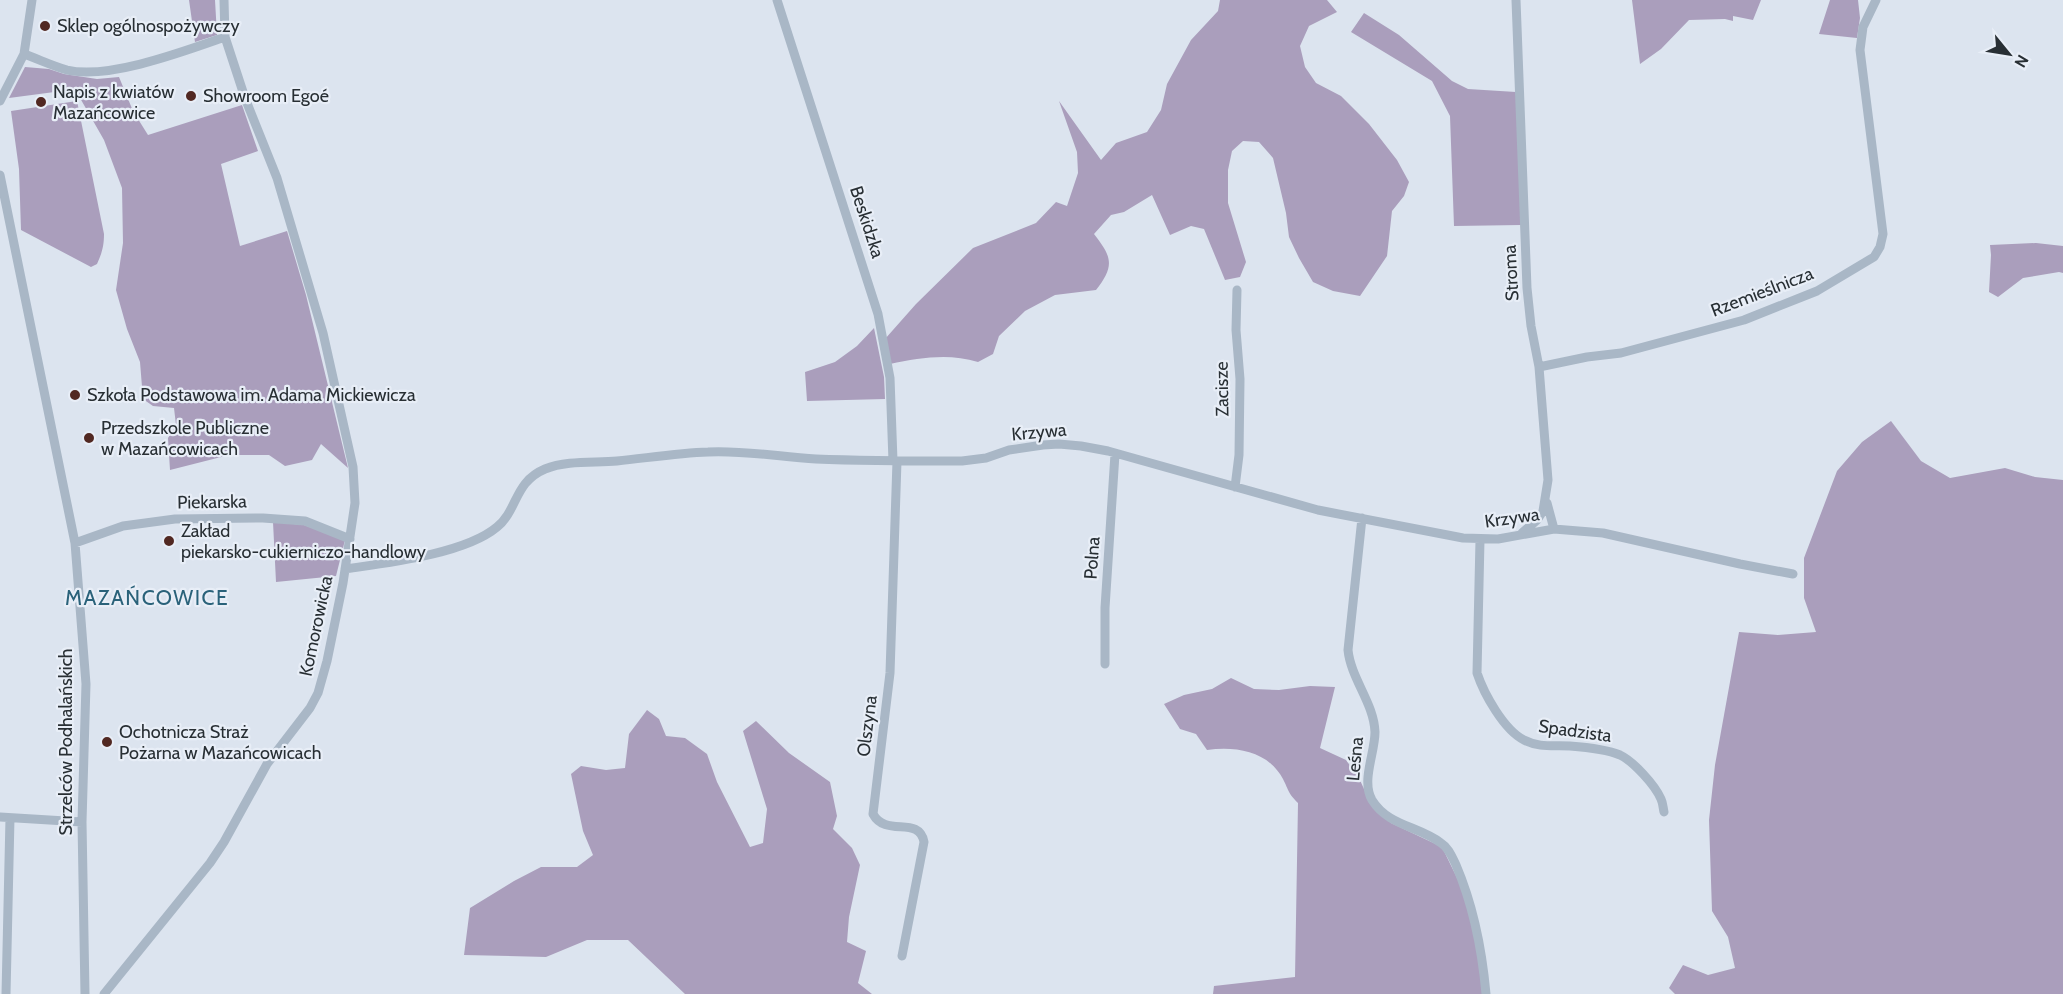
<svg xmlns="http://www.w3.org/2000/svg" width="2063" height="994" font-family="Cabin,sans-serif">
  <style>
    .green { fill: #aa9ebc }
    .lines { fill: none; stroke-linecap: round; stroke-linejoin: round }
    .minor { stroke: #a9b7c6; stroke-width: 9 }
    .poi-dot { fill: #512822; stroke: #e8eef7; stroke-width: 2 }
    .labels { text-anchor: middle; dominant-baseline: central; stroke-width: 4.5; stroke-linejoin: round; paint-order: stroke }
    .poi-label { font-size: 18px; fill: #282f34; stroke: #e8eef7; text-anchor: start }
    .street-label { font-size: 18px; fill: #282f34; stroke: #e8eef7 }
    .quarter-label { font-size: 21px; letter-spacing: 1.5px; fill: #2a627a; stroke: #e8eef7 }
  </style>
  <rect width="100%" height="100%" fill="#dce4ef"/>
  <path class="green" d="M189 0H215L217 35 195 42Z
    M1220 0H1327L1337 12 1309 26 1300 46 1305 67 1316 83 1341 96 1369 124 1397 160 1409 182 1404 196 1392 211 1387 256 1360 296 1333 291 1313 282 1299 258 1289 237 1286 213 1273 158 1259 142 1243 141 1232 151 1228 170V203L1246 262 1240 277 1225 280 1204 229 1191 226 1170 235 1152 195 1124 212 1111 215 1094 234C1112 257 1115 266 1096 290L1055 295 1025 311 999 336 993 354 978 362C948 353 920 358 890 364L885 339 916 304 973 248 1036 223 1056 202 1067 206 1078 173 1077 152 1059 101 1101 160 1116 143 1147 132 1161 110 1167 84 1191 40 1218 11Z
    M1632 0H1761L1753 20 1733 16V21L1725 19 1689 20 1661 49 1640 64Z
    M1830 0H1858L1860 18 1857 38 1819 34Z
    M1364 13 1399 35 1452 81 1468 89 1516 92 1521 225 1454 226 1450 116 1432 81 1351 32Z
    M25 67 49 69 64 74 97 79 119 77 133 111 148 135 242 105 258 151 221 164 240 246 287 231 306 295 348 468 321 444 312 460 285 466 269 455H229L170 470 168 438 176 425 174 408 153 406 143 399 140 362 127 329 116 290 123 243 122 188 104 140 80 98 62 99V91L9 98Z
    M77 101 104 234C104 246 102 253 97 264L91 267 21 230 19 169 11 111Z
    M2036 243 2063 246V273L2059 272 2023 278 1998 297 1989 292 1991 255 1990 245Z
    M874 328 884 377 885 399 807 401 805 372 835 362 857 346Z
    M1891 421 1921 461 1950 478 2005 468 2035 477 2063 480V994H1675L1669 988 1683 965 1708 975 1735 968 1728 937 1712 911 1709 820 1715 765 1739 632 1778 635 1816 632 1804 598V558L1837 471 1862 442Z
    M273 522 304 525 345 540 336 576 276 582Z
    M1231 678 1254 689 1279 690 1310 686 1335 687 1320 748 1346 760 1359 778 1369 800 1391 823 1442 847 1459 882 1477 938 1483 994H1213L1214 986 1295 977 1298 803C1288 793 1289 791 1283 779 1268 751 1236 746 1207 750L1196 734 1180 729 1164 704 1184 695 1212 689Z
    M647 710 659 719 666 736 685 738 707 754 717 782 750 847 763 843 767 809 743 731 756 721 789 753 830 782 837 816 833 829 852 848 860 865 849 917 847 942 866 951 858 983 872 994H685L628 940H587L546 957 464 955 470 908 514 881 541 867H577L593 855 583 831 571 774 581 766 606 770 625 768 629 734Z"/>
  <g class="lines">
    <path class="minor" d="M777 0 878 314 890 378 893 461
      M1516 0 1527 288 1531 326 1539 367 1548 480 1543 511 1537 520 1522 533
      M24 54C38 59 53 66 67 70 108 80 185 51 225 37
      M0 101 24 54 32 0
      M0 175 75 543 86 684 82 822 85 994
      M1539 367 1587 357 1621 353 1744 320 1817 291 1874 257 1880 247 1883 234 1860 50 1863 27 1876 0
      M897 461 890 673 873 814C886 838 919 815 924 842L902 956
      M1235 487 1239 455 1240 379 1236 330 1237 290
      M1547 503 1554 529
      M1362 518 1348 650C1351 679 1374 703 1375 732 1375 753 1361 781 1372 800 1388 826 1419 826 1441 843 1449 848 1452 857 1456 865 1474 907 1482 949 1486 994
      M1480 540 1477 673C1484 694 1504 730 1524 740 1539 748 1554 745 1570 746 1583 747 1608 750 1620 755 1633 761 1655 785 1661 799 1663 803 1663 808 1664 812
      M75 543 123 526 175 519 263 518 305 521 350 539
      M345 569C386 563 465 554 497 527 518 510 514 482 545 469 567 460 594 463 617 461 647 458 678 453 708 452 744 450 780 457 816 459 865 461 913 461 962 461L986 458 1009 450 1043 445 1059 444 1081 446 1108 451 1318 510 1463 538 1498 539 1554 529 1603 533 1740 564 1793 574
      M1105 664V608L1115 454
      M0 817 82 822
      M6 994 10 818
      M104 994 210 863 224 842 267 764 310 708 318 693 327 661 343 583 355 503 353 467 323 333 277 178 245 98 225 37 224 0"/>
  </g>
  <g class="poi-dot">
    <circle cx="45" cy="26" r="6"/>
    <circle cx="191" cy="96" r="6"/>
    <circle cx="41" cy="102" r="6"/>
    <circle cx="75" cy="395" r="6"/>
    <circle cx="89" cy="438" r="6"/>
    <circle cx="169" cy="541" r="6"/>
    <circle cx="107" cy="742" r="6"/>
  </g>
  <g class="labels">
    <g class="poi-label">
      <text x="57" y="26">Sklep ogólnospożywczy</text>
      <text x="53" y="92">Napis z kwiatów<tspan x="53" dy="21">Mazańcowice</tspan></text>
      <text x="203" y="96">Showroom Egoé</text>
      <text x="87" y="395">Szkoła Podstawowa im. Adama Mickiewicza</text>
      <text x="101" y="428">Przedszkole Publiczne<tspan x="101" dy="21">w Mazańcowicach</tspan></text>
      <text x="181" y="531">Zakład<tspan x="181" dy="21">piekarsko-cukierniczo-handlowy</tspan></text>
      <text x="119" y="732">Ochotnicza Straż<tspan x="119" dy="21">Pożarna w Mazańcowicach</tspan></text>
    </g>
    <g class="street-label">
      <text transform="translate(867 222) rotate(72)">Beskidzka</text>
      <text transform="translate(1511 273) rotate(-93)">Stroma</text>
      <text transform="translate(1762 292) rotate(-21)">Rzemieślnicza</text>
      <text transform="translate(1222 389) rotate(-91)">Zacisze</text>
      <text transform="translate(1039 432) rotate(-5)">Krzywa</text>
      <text transform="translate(212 502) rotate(-1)">Piekarska</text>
      <text transform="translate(1512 518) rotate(-8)">Krzywa</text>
      <text transform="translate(1092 558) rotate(-86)">Polna</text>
      <text transform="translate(316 626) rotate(-78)">Komorowicka</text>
      <text transform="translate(867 726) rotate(-83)">Olszyna</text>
      <text transform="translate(1575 731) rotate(8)">Spadzista</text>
      <text transform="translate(66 742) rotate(-90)">Strzelców Podhalańskich</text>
      <text transform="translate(1355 759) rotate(-85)">Leśna</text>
    </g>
    <g class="quarter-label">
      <text x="147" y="597">MAZAŃCOWICE</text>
    </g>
  </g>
  <g transform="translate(2009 54) rotate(120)" stroke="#e8eef7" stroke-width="4.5" paint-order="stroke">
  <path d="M0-4.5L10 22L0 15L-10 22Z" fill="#282f34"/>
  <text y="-9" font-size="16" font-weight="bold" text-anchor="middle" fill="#282f34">N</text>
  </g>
</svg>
